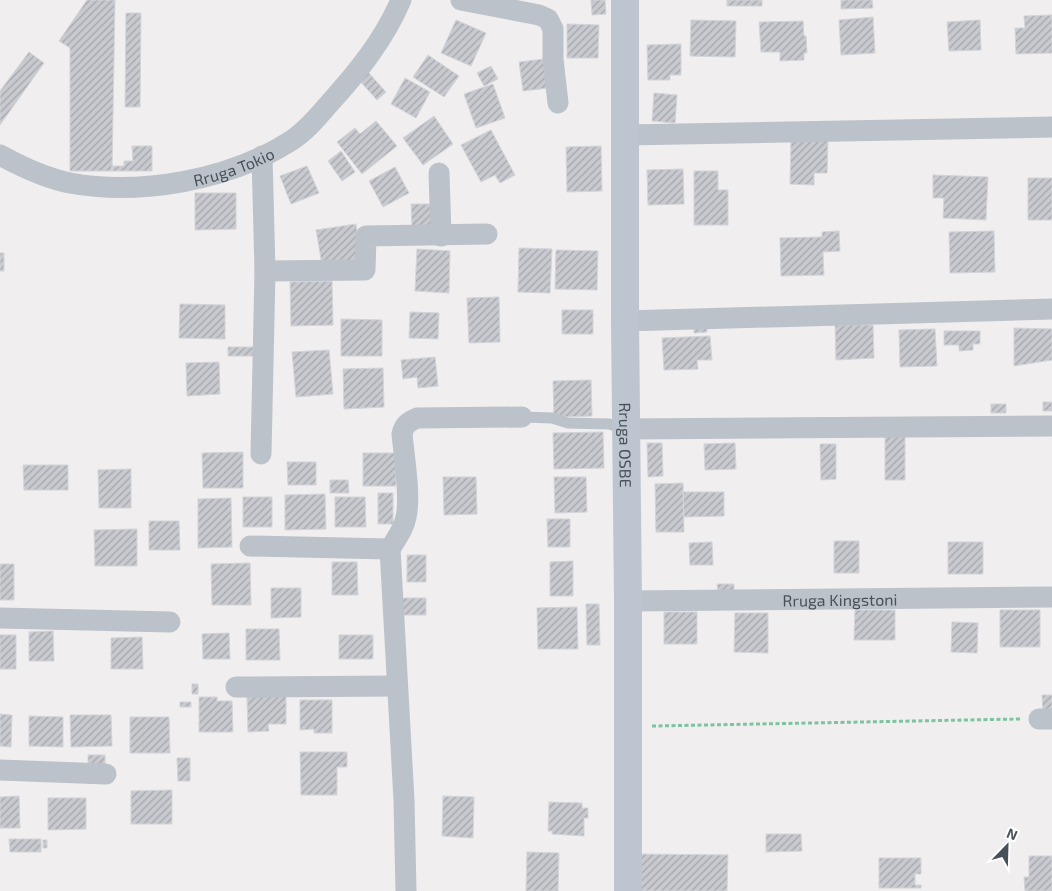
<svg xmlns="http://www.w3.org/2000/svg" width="1052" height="891" font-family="'Exo 2',sans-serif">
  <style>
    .building { fill: url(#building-hatch); stroke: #d2d4d9 }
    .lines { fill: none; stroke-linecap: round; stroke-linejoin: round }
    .path { stroke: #7cc4a1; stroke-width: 3; stroke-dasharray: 4 2.5; stroke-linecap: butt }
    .lane { stroke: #bbc2c9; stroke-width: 11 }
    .street { stroke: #bbc2c9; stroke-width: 21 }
    .secondary { stroke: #bdc6d0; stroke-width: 28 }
    .labels { text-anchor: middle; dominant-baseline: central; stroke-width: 4; stroke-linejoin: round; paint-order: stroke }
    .street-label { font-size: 16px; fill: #485159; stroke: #fff }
  </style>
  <defs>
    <pattern id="building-hatch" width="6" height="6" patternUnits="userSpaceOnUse" patternTransform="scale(1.25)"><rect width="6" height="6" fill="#c9cad0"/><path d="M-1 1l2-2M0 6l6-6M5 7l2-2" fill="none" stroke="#a5a6ac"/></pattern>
  </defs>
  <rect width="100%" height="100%" fill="#f0eeee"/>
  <path class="building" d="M87 0H115L112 171H70V48L59 41Z
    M591 0H605L606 14 592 15Z
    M727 0H762V6H727Z
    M841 0H872L873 8 841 9Z
    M126 13H141L140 107H125Z
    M1052 15V53L1016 54 1015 28H1025L1024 16Z
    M873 17 875 53 841 55 839 20Z
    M456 20 486 33 471 66 441 53Z
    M691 20 736 21 735 57 690 56Z
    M980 20 981 50 949 51 947 22Z
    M803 21 804 36H806L807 53H804V60L780 61V52H761L759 22Z
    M567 24 599 25 598 58H567Z
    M681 44V75H670V80H648L647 45Z
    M29 52 44 63 0 125V91Z
    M428 55 459 76 444 97 413 77Z
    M545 59 549 88 523 91 519 62Z
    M491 66 498 79 484 86 477 73Z
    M368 72 386 92 377 100 359 80Z
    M405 78 430 92 416 118 391 104Z
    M493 84 505 118 476 128 464 94Z
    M654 93 677 95 675 123 652 121Z
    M434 116 453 144 423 165 403 138Z
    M376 121 397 146 362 174 337 142 355 128 360 134Z
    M491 130 515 175 500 183 495 175 481 182 461 145Z
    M791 140H828L827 173H814V185L790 184Z
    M132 146H152V171H112V166H124V161H133Z
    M601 146 602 191 567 192 566 147Z
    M341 151 355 172 342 181 328 161Z
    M307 166 319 193 291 204 280 176Z
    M395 167 409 193 383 207 369 181Z
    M683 169 684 204 648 205 647 170Z
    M694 171H718V190H728V225H694Z
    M933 175 988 177 986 220 943 218 944 198H933Z
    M1028 178H1052V220H1028Z
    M195 193H236V229L195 230Z
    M411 204H436L437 226 412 227Z
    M356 224 361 259 322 265 316 230Z
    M839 231 840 251 823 252 824 275 781 276 780 238 822 237V232Z
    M994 231 995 272 950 273 949 232Z
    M519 248 552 249 550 293 518 292Z
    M417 249 450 251 449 293 415 291Z
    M556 250 598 251 597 290 555 289Z
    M0 253H4V271H0Z
    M332 281 333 325 291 326 290 282Z
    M499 297 500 342 469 343 467 298Z
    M180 304 225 305V339L179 338Z
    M562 310H593V334H562Z
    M410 312 439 313 438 339 409 338Z
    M341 319 382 320V356H341Z
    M707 323V332L694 333V324Z
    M835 325H873L874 358 836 360Z
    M1014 328 1052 329V360L1014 366Z
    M935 329 937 366 900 367 899 330Z
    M944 331H980V344H973V350L959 351V345H944Z
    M710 336 712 360H697L698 369 664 370 662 338Z
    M228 347H257V356H228Z
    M329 350 333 394 296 397 292 352Z
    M435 357 438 386 418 388 417 377 403 379 401 360Z
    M219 362 220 394 187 396 186 363Z
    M383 368 384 407 344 409 343 369Z
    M591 380 592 416 554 417 553 381Z
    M1043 402H1052V411H1043Z
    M991 404H1006V413H991Z
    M603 432 604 468 554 469 553 433Z
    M885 436H905V480H885Z
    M647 443H662L663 476 648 477Z
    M735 443 736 469 705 470 704 444Z
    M820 444H836V479L821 480Z
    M243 452V488H203L202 453Z
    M363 453H396V486H363Z
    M287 462H316V485H288Z
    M23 465H68V490H24Z
    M131 469V508H99L98 470Z
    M443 477H476L477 514 444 515Z
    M554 477H586L587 512 555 513Z
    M330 480H348L349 493H330Z
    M683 483 684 532H656L655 484Z
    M683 492H724V516L684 517Z
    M378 493H393V524H378Z
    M325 494 326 529 285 530V495Z
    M243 497H272V527H243Z
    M335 497H365L366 527H335Z
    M231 498 232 547 198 548V499Z
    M547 519H570V547H548Z
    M149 521H179L180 550H149Z
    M137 529V566H95L94 530Z
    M834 541H859V573H834Z
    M712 542 713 565H690L689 543Z
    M948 542H983V574H948Z
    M407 555H426V582H407Z
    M573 561V596H550V562Z
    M332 562H357L358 595H332Z
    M250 563 251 605H212L211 564Z
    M0 564H14V600H0Z
    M717 584H734V593L718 594Z
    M271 588H301V617L271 618Z
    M400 598H426V615H400Z
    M586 604H599L600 645H587Z
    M577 607 578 649H538L537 608Z
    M855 610H895V640H854Z
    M1000 610H1040V647H1000Z
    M664 612H697V644H664Z
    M735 613H768V653L734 652Z
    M952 622 978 623 977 653 951 652Z
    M246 629H279L280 660H246Z
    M53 631 54 661H29V632Z
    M229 633 230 659H203L202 634Z
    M0 635H16V669H0Z
    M339 635H373V659H339Z
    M142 637 143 669H111V638Z
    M192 684H198V694H192Z
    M1042 695H1052V714H1043Z
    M286 696V724H268L269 731 248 732 247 697Z
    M199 697H217V701H232L233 732H199Z
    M300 700H332V733H314V729L300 730Z
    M180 702H191V707H180Z
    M0 714 12 715 11 747 0 746Z
    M70 715H111L112 746 71 747Z
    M29 716 63 717V747L29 746Z
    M130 717H169L170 753H130Z
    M300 752H347V767H337V795H301Z
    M88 755H105V765H88Z
    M177 758H190V781H178Z
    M172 790V824H131V791Z
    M19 796 20 828H0V797Z
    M443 796 474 797 473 838 442 836Z
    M48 798H86V829L48 830Z
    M549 802 582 803V808H588V818H584V836L552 834V831H548Z
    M766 834H801L802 851 766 852Z
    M9 839H41V852H10Z
    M43 840H47V848H43Z
    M527 852 559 853 558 891H526Z
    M637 854 728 855 727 891H637Z
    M1029 856H1052V891H1025L1024 877H1029Z
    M879 858H921V874H915V885H921V888H879Z"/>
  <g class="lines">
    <path class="path" d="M652 726 1020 719"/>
    <path class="lane" d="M522 417 552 418 568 423 609 424 626 429"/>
    <g class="street">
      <path d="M461 0 539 15 548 19 553 29V59L558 103"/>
      <path d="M625 135 1052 127"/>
      <path id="s1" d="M0 155C22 167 45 178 70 183 140 196 229 180 289 142 304 133 317 118 328 105 357 73 384 40 401 0"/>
      <path d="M439 173 441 236"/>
      <path d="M265 271 365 270 366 236 487 234"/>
      <path d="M625 321 1052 309"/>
      <path d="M626 429 1052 426"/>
      <path d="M261 454 265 271 262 156"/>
      <path d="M250 546 390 549C396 539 404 529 406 517 411 497 404 456 402 434 404 425 408 422 417 418L522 417"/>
      <path d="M390 549 404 800 406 891"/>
      <path id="s2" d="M628 601 1052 597"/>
      <path d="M0 618 170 622"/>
      <path d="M236 687 397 686"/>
      <path d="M1039 719H1052"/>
      <path d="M0 770 106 774"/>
    </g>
    <path class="secondary" id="s3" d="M625 0V321L628 601V891"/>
  </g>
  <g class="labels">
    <g class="street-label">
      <text stroke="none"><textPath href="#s1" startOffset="242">Rruga Tokio</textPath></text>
      <text stroke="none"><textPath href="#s3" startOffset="445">Rruga OSBE</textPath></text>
      <text stroke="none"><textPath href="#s2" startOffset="212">Rruga Kingstoni</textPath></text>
    </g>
  </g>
  <g transform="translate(1007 846) rotate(23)" stroke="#ffffff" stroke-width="4" paint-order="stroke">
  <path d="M0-4L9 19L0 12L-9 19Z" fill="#485159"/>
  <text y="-8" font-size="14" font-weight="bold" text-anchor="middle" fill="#485159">N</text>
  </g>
</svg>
